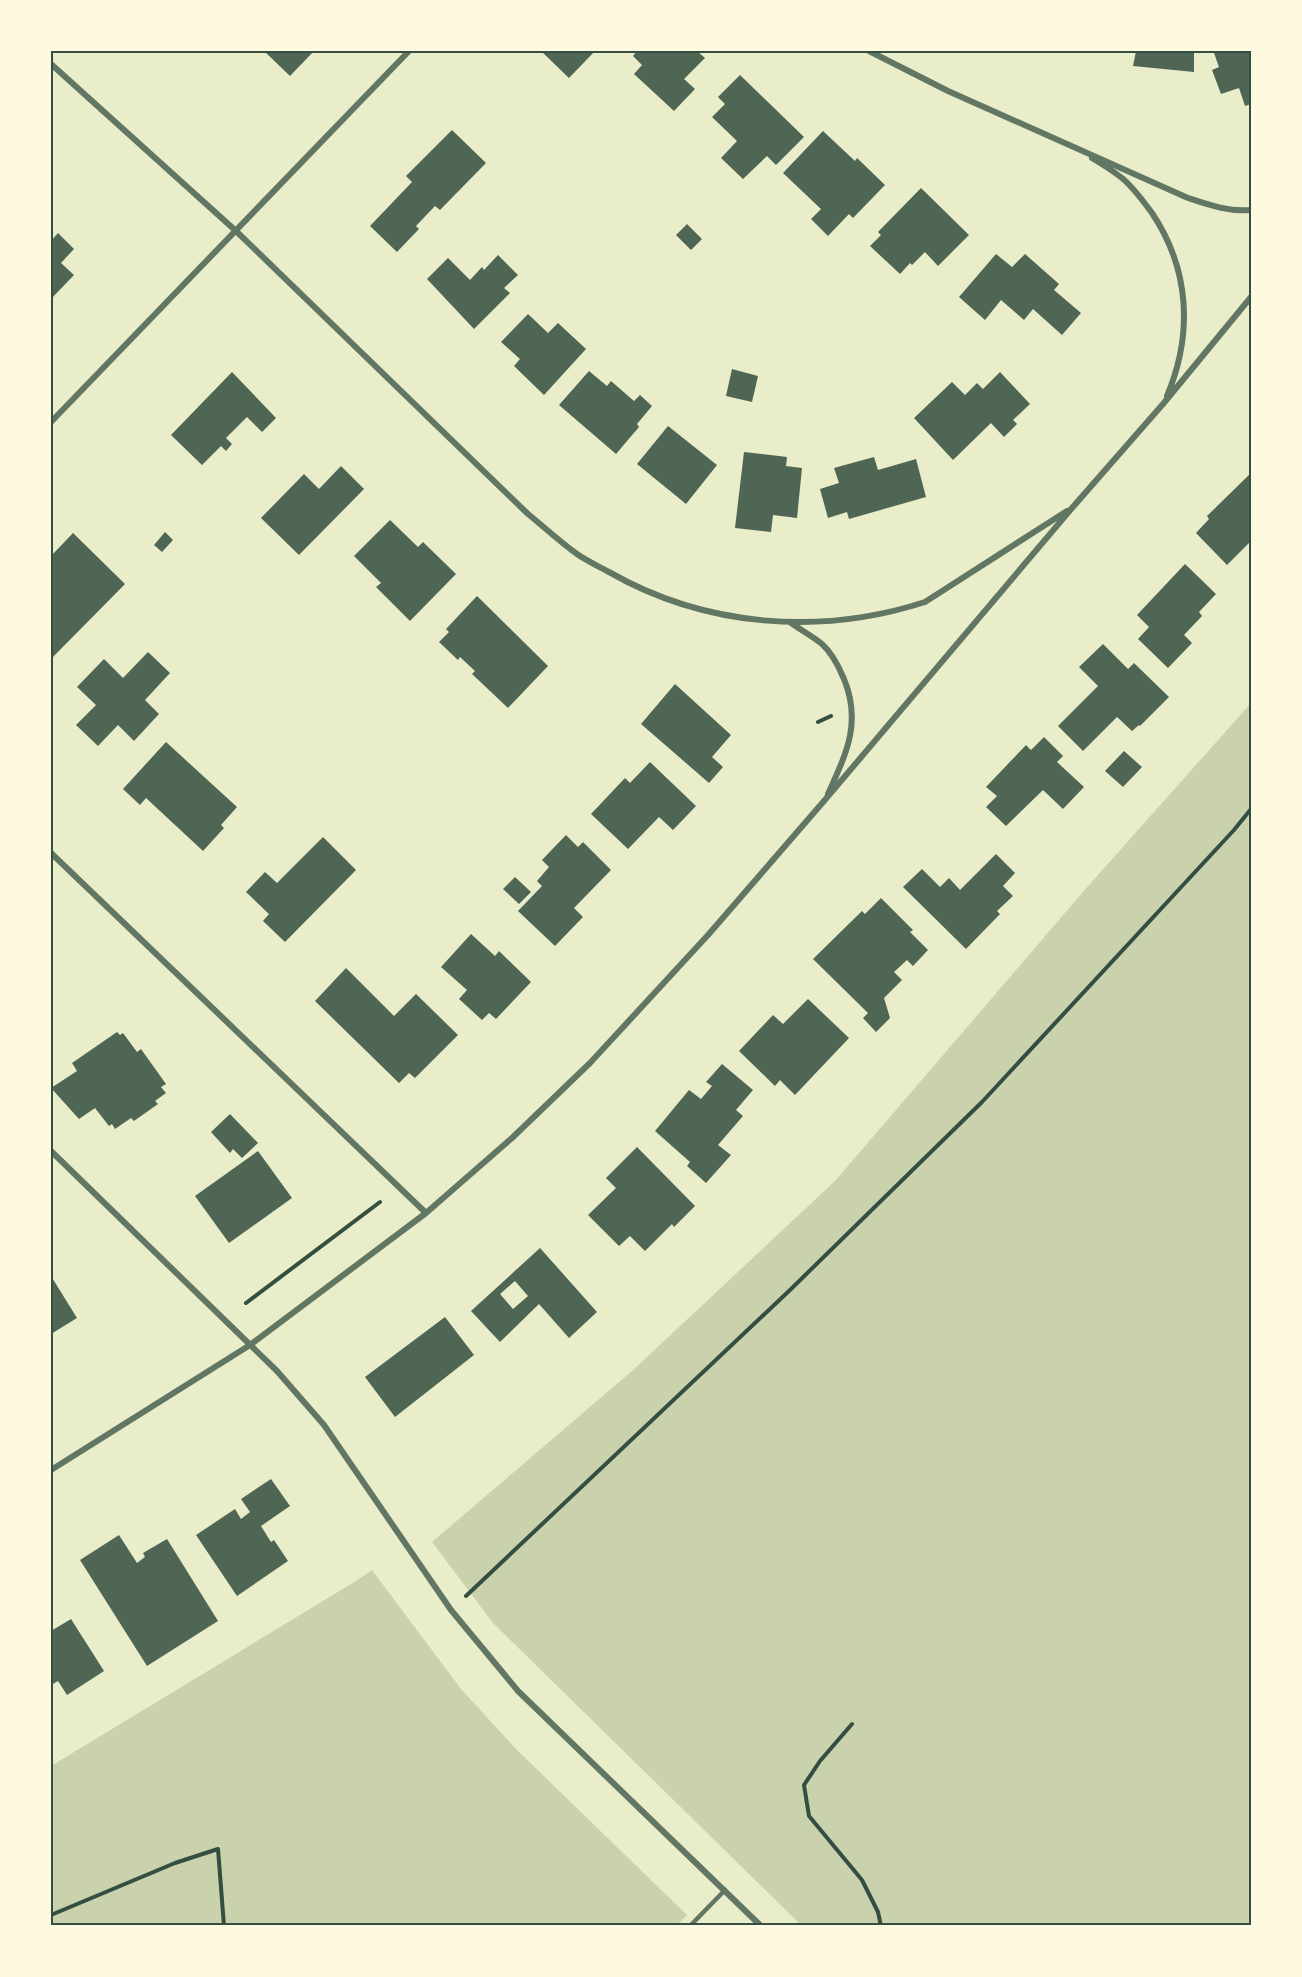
<svg xmlns="http://www.w3.org/2000/svg" width="1302" height="1977" font-family="Ubuntu,sans-serif">
  <style>
    .green { fill: #cad2ad }
    .building { fill: #4f6655; fill-rule: evenodd }
    .lines { fill: none; stroke-linecap: round; stroke-linejoin: round }
    .path { stroke: #344e41; stroke-width: 4 }
    .service { stroke: #617663; stroke-width: 4.5 }
    .minor { stroke: #617663; stroke-width: 6 }
    .neatline { fill: none; stroke: #344e41; stroke-width: 2 }
  </style>
  <rect width="100%" height="100%" fill="#e9edc9"/>
  <path class="green" d="M1251 703V1926H802L493 1623 432 1542 632 1371 835 1181 1089 885Z
    M372 1570 461 1689 517 1750 687 1915 676 1926H51V1766L356 1581Z"/>
  <path class="building" d="M264 51H314L290 76Z
    M541 51H595L569 78Z
    M637 51H697L705 58 684 79 695 89 674 111 634 74 642 65 633 56Z
    M1136 51H1194V72L1133 66Z
    M1218 51H1239V53L1251 51V104L1245 106 1239 88 1221 94 1212 70 1219 67 1214 53Z
    M740 75 804 137 776 165 767 156 743 179 721 158 737 141 712 117 725 104 718 97Z
    M452 130 486 163 440 210 435 206 416 226 419 229 397 252 370 226 412 182 406 176Z
    M823 131 855 161 857 158 885 185 853 218 849 214 828 236 811 219 821 209 783 173Z
    M921 188 969 235 938 266 925 252 912 265 910 263 900 274 870 246 881 235 878 232Z
    M687 224 702 239 691 250 676 235Z
    M58 233 74 249 61 263 74 275 51 299V241Z
    M996 254 1012 267 1025 254 1059 284 1054 290 1081 313 1062 335 1033 309 1024 320 1001 300 985 320 959 297Z
    M498 255 518 275 504 288 510 293 474 329 427 279 448 258 470 280 482 267 484 270Z
    M528 314 548 333 558 323 586 349 544 395 514 366 520 359 501 342Z
    M732 369 758 376 752 402 726 396Z
    M589 371 607 386 611 381 634 401 640 395 652 406 637 424 639 427 616 454 559 405Z
    M232 372 276 418 262 432 247 417 226 438 232 444 226 451 221 446 202 465 171 435Z
    M1000 372 1030 404 1013 420 1017 424 1004 437 991 423 953 460 914 418 952 382 965 395 977 383 983 389Z
    M668 426 717 465 686 504 637 464Z
    M744 452 787 457 786 466 802 468 797 518 773 515 771 532 735 528Z
    M874 457 878 470 916 459 926 497 849 519 847 512 828 518 820 489 839 483 834 468Z
    M341 466 364 489 299 555 261 518 304 474 319 489Z
    M1251 473V541L1227 565 1196 533 1209 519 1207 516Z
    M390 520 418 547 423 542 456 574 410 621 376 587 381 583 354 556Z
    M165 532 173 540 162 552 154 545Z
    M73 533 125 584 51 659V556Z
    M1185 564 1216 594 1199 612 1202 616 1184 635 1192 643 1168 668 1138 639 1149 627 1137 615Z
    M477 596 548 666 508 708 472 674 475 671 460 657 458 660 439 642 449 632 446 629Z
    M1103 644 1128 669 1134 663 1169 697 1140 726 1139 725 1132 731 1117 717 1083 751 1058 726 1098 686 1079 667Z
    M148 652 170 673 145 700 159 714 134 741 118 725 98 746 76 725 96 705 77 687 104 659 123 678Z
    M675 684 731 735 712 757 723 767 709 783 641 724Z
    M1044 737 1063 756 1057 762 1084 787 1063 809 1043 790 1006 826 986 807 997 796 986 787 1026 745 1031 750Z
    M166 742 237 807 221 825 224 828 203 851 146 798 140 805 123 789Z
    M1124 751 1142 767 1123 787 1105 771Z
    M650 762 696 806 673 830 659 817 628 849 591 814 625 778 630 783Z
    M566 835 578 847 583 842 611 870 574 908 583 917 555 946 518 911 542 886 537 881 549 867 542 860Z
    M323 837 356 870 285 942 263 921 269 914 246 892 265 872 277 883Z
    M996 854 1015 873 1003 886 1013 896 997 911 1000 914 966 949 903 887 922 869 940 887 949 878 960 890Z
    M515 877 531 892 519 904 503 889Z
    M881 898 913 930 910 932 928 950 913 966 907 960 894 972 902 980 884 998 890 1018 876 1032 863 1018 868 1013 813 959 862 911 865 914Z
    M471 934 495 956 499 951 531 982 496 1019 489 1013 482 1020 459 999 467 990 441 967Z
    M346 968 394 1016 416 994 458 1035 415 1078 409 1073 399 1083 315 1001Z
    M808 999 849 1038 795 1095 780 1080 775 1086 739 1051 773 1015 783 1024Z
    M117 1032 120 1035 123 1033 137 1052 141 1049 166 1084 161 1087 166 1093 155 1101 158 1104 134 1121 131 1118 115 1129 112 1124 109 1126 95 1108 79 1119 51 1088 77 1071 72 1063Z
    M722 1064 753 1090 736 1110 743 1116 718 1145 731 1155 706 1183 687 1166 690 1162 655 1131 689 1090 701 1099 712 1086 706 1082Z
    M230 1114 258 1143 242 1158 233 1149 230 1153 211 1132Z
    M637 1147 695 1206 674 1227 672 1224 645 1251 630 1236 619 1246 588 1215 616 1188 606 1178Z
    M258 1151 292 1198 229 1243 195 1196Z
    M540 1248 597 1312 569 1338 539 1304 500 1342 471 1311ZM515 1281 528 1296 513 1309 500 1294Z
    M51 1276 77 1318 51 1334Z
    M445 1317 474 1355 395 1417 365 1377Z
    M271 1479 290 1506 261 1526 271 1542 274 1540 288 1561 237 1596 196 1535 235 1509 241 1519 250 1512 241 1499Z
    M119 1535 137 1563 145 1557 143 1553 167 1539 218 1621 147 1666 80 1560Z
    M71 1619 104 1671 67 1695 58 1681 51 1685V1631Z"/>
  <g class="lines">
    <path class="path" d="M818 722 831 716
      M246 1303 380 1202
      M466 1596 790 1290 982 1102 1234 830 1251 809
      M852 1724 820 1761 804 1785 809 1816 862 1880 878 1912 881 1926
      M51 1915 175 1863 218 1849 224 1926"/>
    <path class="service" d="M690 1926 725 1890"/>
    <path class="minor" d="M869 51 948 91 1188 198C1209 205 1229 212 1251 210
      M51 64 236 231 528 514C544 527 560 542 577 554 587 561 598 566 609 572 705 627 820 636 925 602L1067 511
      M1092 158C1102 164 1113 171 1122 178 1134 188 1143 201 1152 213 1190 270 1193 334 1167 396
      M51 422 409 51
      M791 623C801 630 812 636 822 644 832 653 839 667 844 679 862 723 846 754 828 794
      M51 853 426 1213
      M51 1151 277 1371 324 1425 451 1610 518 1691 761 1926
      M51 1470 250 1345 426 1213 512 1138 590 1063 708 935 824 801 1072 508 1163 404 1251 297"/>
  </g>
  <rect width="1302" height="1977" fill="none" stroke="#fefae0" stroke-width="105"/>
  <rect x="52" y="52" width="1198" height="1872" class="neatline"/>
</svg>
